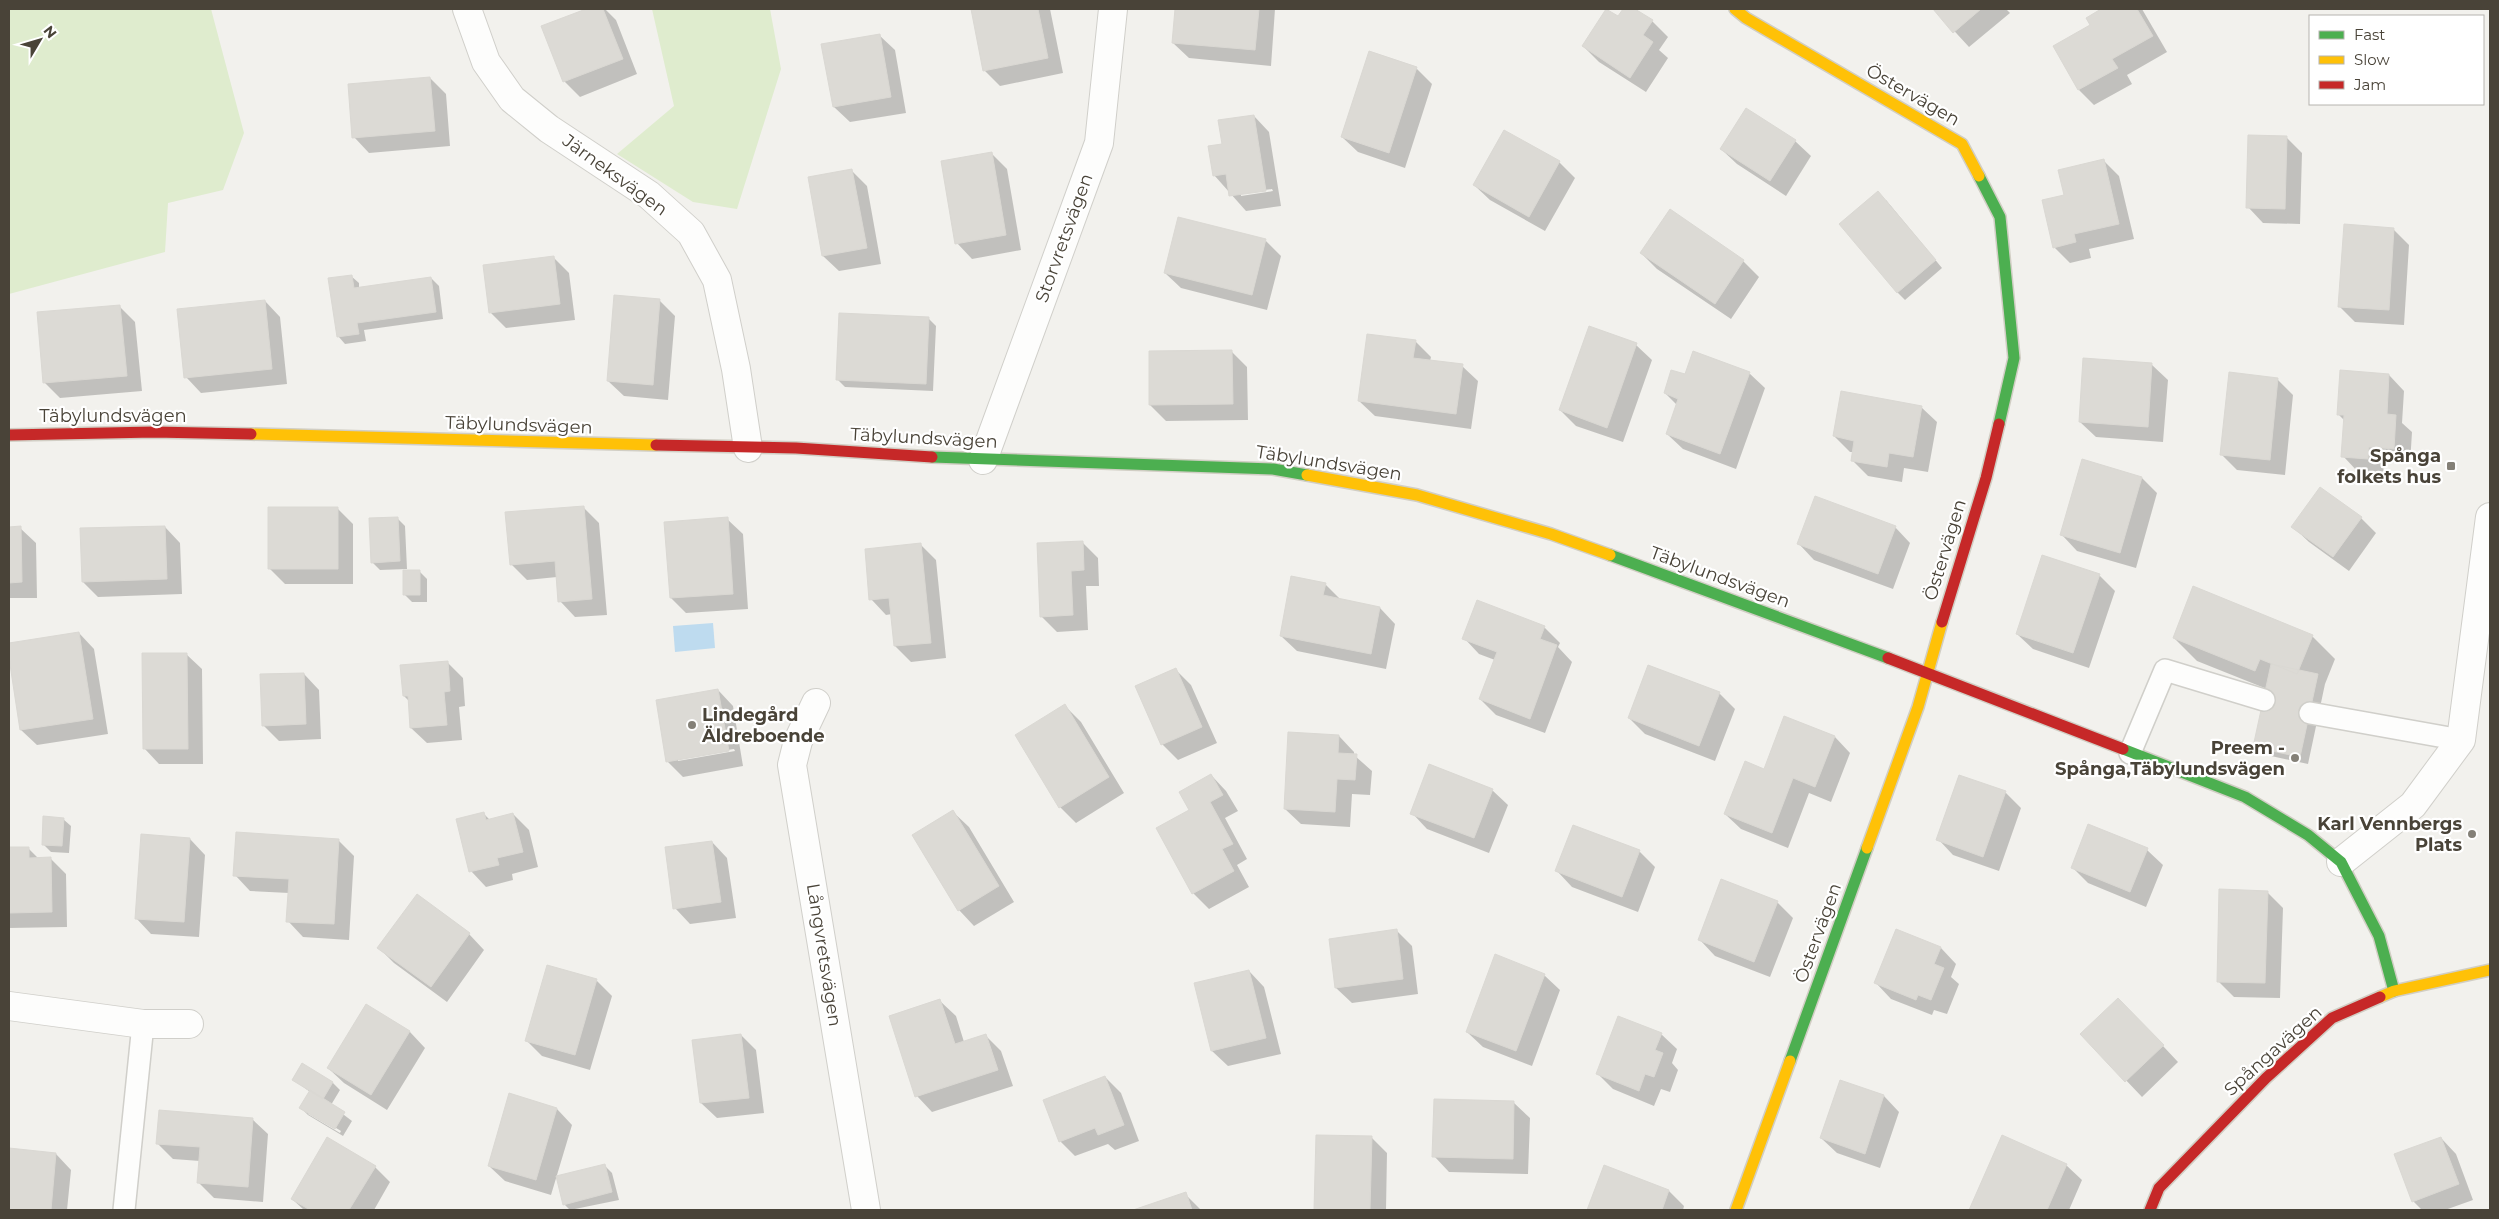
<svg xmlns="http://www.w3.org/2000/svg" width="2499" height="1219" font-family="Montserrat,sans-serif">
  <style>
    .green { fill: #dfecce }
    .water { fill: #bedbef }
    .shadow { fill: #0003; fill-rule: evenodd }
    .building { fill: #dcdad5; stroke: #dad8d3 }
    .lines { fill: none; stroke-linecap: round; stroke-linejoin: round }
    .lane-casing { stroke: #d0cfca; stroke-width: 24 }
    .street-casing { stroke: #d0cfca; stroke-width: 30 }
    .fast-casing { stroke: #d1cec4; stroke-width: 14 }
    .slow-casing { stroke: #d1cec4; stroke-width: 14 }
    .jam-casing { stroke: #d1cec4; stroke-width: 14 }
    .lane { stroke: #fdfdfc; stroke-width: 21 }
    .street { stroke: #fdfdfc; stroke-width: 28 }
    .fast { stroke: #4caf50; stroke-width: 11 }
    .slow { stroke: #ffc107; stroke-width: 11 }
    .jam { stroke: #c62828; stroke-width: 11 }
    .poi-dot { fill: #848077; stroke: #fff; stroke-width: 2 }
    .labels { text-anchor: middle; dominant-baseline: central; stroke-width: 4.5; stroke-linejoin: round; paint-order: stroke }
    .street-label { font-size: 18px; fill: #494338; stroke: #fff }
    .poi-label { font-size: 18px; font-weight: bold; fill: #494338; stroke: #fff; text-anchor: end }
  </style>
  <rect width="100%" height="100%" fill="#f2f1ed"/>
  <path class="green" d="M9 9H211L244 133 223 190 168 203 165 252 9 294Z
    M652 9H770L781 69 737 209 693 202 617 154 674 106Z"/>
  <path class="water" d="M713 623 715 648 675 652 673 626Z"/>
  <path class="shadow" d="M589 9H605L616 20 637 74 580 97 564 81 543 27Z
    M972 9H1050L1063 73 1000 86 984 70Z
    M1176 9H1275L1271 66 1189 58 1173 43Z
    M1624 9H1632L1652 21 1668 37 1659 50 1668 58 1646 92 1599 62 1583 46 1619 18Z
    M1934 9H2006L2010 13 1969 47Z
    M2104 9H2142L2167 52 2127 75 2132 84 2094 105 2079 90 2092 26 2087 18Z
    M879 35 895 50 906 113 850 122 834 107Z
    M1416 68 1432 84 1405 168 1358 152 1342 137Z
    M430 78 446 94 450 146 369 153 354 137Z
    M1746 110 1795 141 1811 156 1786 196 1737 164 1721 149Z
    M1254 116 1269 132 1281 206 1246 211 1214 175 1224 145ZM1272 189 1273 191 1241 196V193Z
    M2287 138 2302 153 2300 224 2263 223 2248 207Z
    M991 153 1007 169 1021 250 972 259 957 243Z
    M2104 161 2119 176 2134 239 2089 249 2091 258 2070 263 2054 247 2065 196Z
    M1559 162 1575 178 1545 231 1490 200 1474 185Z
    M852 171 867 186 881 264 839 271 823 256Z
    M1886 200 1942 268 1905 300 1897 292Z
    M1670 211 1743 261 1759 277 1731 319 1657 269 1641 253Z
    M2393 229 2409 245 2404 325 2355 322 2340 307Z
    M1265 240 1281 256 1267 310 1181 288 1165 273Z
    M553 257 569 273 575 320 506 328 491 313Z
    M351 276 359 283V288L431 278 439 286 443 319 364 330 366 341 345 344 338 336Z
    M659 300 675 316 668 400 624 396 608 381Z
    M265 301 280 317 287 384 201 393 186 377Z
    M119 306 135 322 142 391 60 398 44 382Z
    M928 318 936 326 933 391 845 387 837 379Z
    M1415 341 1431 357 1430 361 1462 366 1478 381 1471 429 1375 416 1359 401Z
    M1636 345 1652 360 1623 442 1576 426 1560 410Z
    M1232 352 1247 367 1248 420 1166 421 1150 405Z
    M2084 359 2152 365 2168 380 2163 442 2096 437 2080 422Z
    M1749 373 1765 388 1736 469 1683 449 1667 434 1677 405 1665 393 1685 376Z
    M2389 375 2404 391 2402 423 2412 432 2410 464 2384 462 2383 474 2358 472 2343 456 2345 421 2338 414Z
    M2277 379 2293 395 2285 475 2237 470 2222 455Z
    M1921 407 1937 422 1928 472 1904 468 1902 482 1868 476 1852 460 1854 452H1850L1834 436Z
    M2142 478 2157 493 2136 568 2077 551 2062 535Z
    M583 507 599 523 607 615 575 617 560 601 557 577 527 580 511 564Z
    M338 509 353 524V584H285L269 568Z
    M397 518 405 526 407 569 380 570 372 562Z
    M2361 518 2376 533 2349 571 2309 542 2293 527Z
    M727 519 743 534 748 609 686 613 671 598Z
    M165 527 180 543 182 594 98 597 83 582Z
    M1895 527 1910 543 1893 589 1814 560 1799 544Z
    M9 528H20L36 543 37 598H9Z
    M1083 543 1098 558 1099 586H1086L1088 630 1057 632 1041 616Z
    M921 545 936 560 946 658 911 662 895 646 892 614 886 615 871 599Z
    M419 571 427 579V602H412L404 594Z
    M2099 575 2115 591 2089 668 2033 649 2017 634Z
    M1325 584 1341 600 1380 608 1395 624 1386 669 1297 651 1281 636Z
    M1544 627 1560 643 1558 647 1572 662 1545 733 1496 715 1480 699 1495 660 1479 654 1464 638Z
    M79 633 94 649 108 734 37 745 21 730 9 644Z
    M2312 636 2335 659 2325 684 2308 764 2262 754 2254 747 2267 689 2197 661 2174 638Z
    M186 654 202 669 203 764H159L144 748Z
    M448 663 463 678 465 706 459 707 462 740 427 743 411 728 409 701 404 696Z
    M1176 670 1191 685 1217 743 1178 760 1162 744Z
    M304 674 319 690 321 739 279 741 263 725Z
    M718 690 733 706 743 766 683 777 667 761ZM734 749 735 751 678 761V758Z
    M1719 693 1735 709 1715 761 1645 734 1629 718Z
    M1065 706 1081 722 1124 793 1076 823 1060 807Z
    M1785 718 1835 737 1850 753 1831 802 1809 793 1788 848 1741 829 1725 814 1765 770Z
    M1339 736 1354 752V755L1372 771 1370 795 1352 794 1350 827 1301 824 1285 809Z
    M1211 775 1226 791 1238 811 1225 818 1247 859 1237 865 1249 887 1209 909 1193 893 1190 810Z
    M1959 776 2006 793 2021 808 1999 871 1953 855 1938 839Z
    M1492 790 1508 805 1489 853 1427 829 1412 813Z
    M953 812 969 827 1014 902 974 926 959 910Z
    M484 814 490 820 513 814 529 830 538 867 512 874 513 880 486 887 471 871Z
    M63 819 71 826 69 853 51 852 43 844Z
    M190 839 205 855 199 937 151 934 136 918Z
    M338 840 354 856 349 940 303 937 288 921 289 893 250 891 235 875Z
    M712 842 727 858 736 918 690 924 675 908Z
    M28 848 39 859H51L66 874 67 927 9 928V849Z
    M2147 850 2163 865 2146 907 2088 883 2072 867Z
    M1639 851 1655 867 1638 912 1572 887 1557 871Z
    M2267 892 2283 908 2280 998 2234 997 2218 981Z
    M1777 902 1793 918 1770 977 1715 956 1700 940Z
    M1396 930 1412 946 1418 994 1352 1003 1336 988Z
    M1896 930 1941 948 1956 964 1951 977 1959 984 1947 1014 1934 1010 1932 1015 1891 999 1876 983Z
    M469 934 484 950 447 1002 394 963 379 948Z
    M1249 971 1264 987 1281 1054 1228 1066 1212 1051Z
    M1544 975 1560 990 1532 1066 1483 1047 1467 1032Z
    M596 980 612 996 590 1070 542 1056 527 1041Z
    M940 1001 956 1016 964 1042 985 1035 1001 1051 1013 1086 932 1112 917 1096Z
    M366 1005 410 1032 425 1048 387 1110 344 1083 328 1068Z
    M2134 1015 2178 1062 2142 1097 2082 1034Z
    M1661 1034 1677 1049 1672 1063 1678 1070 1670 1092 1661 1089 1654 1106 1613 1089 1598 1074Z
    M741 1035 756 1050 764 1113 717 1118 701 1103Z
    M302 1064 333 1083 340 1090 331 1105 352 1121 343 1136 308 1115 301 1108 310 1092 293 1079ZM308 1111 341 1131 340 1133 308 1114Z
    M1105 1077 1121 1093 1139 1141 1115 1150 1108 1144 1075 1156 1060 1141Z
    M1884 1096 1899 1112 1880 1168 1837 1153 1821 1138Z
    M1514 1103 1530 1118 1528 1174 1449 1172 1434 1156Z
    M557 1109 572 1125 551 1195 505 1181 489 1166Z
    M252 1119 268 1134 263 1202 214 1198 198 1182 200 1161 173 1159 158 1144Z
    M2002 1137 2066 1165 2082 1180 2069 1210H1971Z
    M1372 1138 1387 1153 1386 1210H1316Z
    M2441 1138 2456 1154 2473 1200 2445 1210H2422L2413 1201Z
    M9 1149 56 1154 71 1170 67 1210H9Z
    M604 1165 612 1173 619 1200 570 1210 564 1204Z
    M375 1167 390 1182 374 1210H313L309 1208V1210H304L292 1199Z
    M1605 1167 1669 1191 1684 1206 1683 1210H1589Z
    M1185 1194 1201 1210H1137Z"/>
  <path class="building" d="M586 9H603L623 59 563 82 541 26Z
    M971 9H1038L1048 58 983 71Z
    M1175 9H1259L1255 50 1172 43Z
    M1606 9 1618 16 1623 9H1635L1653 20 1643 35 1653 42 1630 78 1582 46Z
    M1933 9H1981L1953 33Z
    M2101 9H2137L2153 36 2112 59 2118 68 2078 90 2053 46 2090 25 2086 18Z
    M880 34 891 97 833 107 821 44Z
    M1369 51 1417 67 1389 153 1341 137Z
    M430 77 435 131 352 138 348 84Z
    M1746 108 1796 140 1770 181 1720 149Z
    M1254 115 1266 191 1229 196 1226 174 1213 176 1208 146 1222 144 1218 120Z
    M1504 130 1560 161 1529 217 1473 185Z
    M2248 135 2287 136 2285 209 2246 208Z
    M992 152 1006 235 955 244 941 161Z
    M2104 159 2119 224 2074 234 2076 242 2053 248 2042 200 2064 195 2058 170Z
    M852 169 867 248 822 256 808 177Z
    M1878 191 1936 260 1897 293 1839 224Z
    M1670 209 1744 260 1715 304 1640 253Z
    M1178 217 1266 239 1252 295 1164 273Z
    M2344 224 2394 228 2389 310 2338 307Z
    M554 256 560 304 489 313 483 265Z
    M352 275 354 288 431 277 436 312 357 323 359 334 337 337 328 278Z
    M614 295 660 299 653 385 607 381Z
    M265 300 272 369 184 378 177 309Z
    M120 305 127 376 43 383 37 312Z
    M839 313 929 317 926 384 836 380Z
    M1589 326 1637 343 1607 428 1559 410Z
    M1367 334 1416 340 1413 358 1463 364 1456 414 1358 401Z
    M1232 350 1233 404 1149 405V351Z
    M1693 351 1750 372 1720 454 1666 434 1678 399 1664 393 1671 370 1685 374Z
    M2083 358 2152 363 2148 427 2079 422Z
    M2340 370 2389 374 2387 414 2396 415 2394 449 2369 447 2368 459 2341 457 2344 415H2337Z
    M2229 372 2278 378 2270 460 2220 455Z
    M1841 391 1922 406 1913 457 1889 453 1887 467 1851 461 1854 441 1833 436Z
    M2082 459 2142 477 2120 553 2060 535Z
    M2320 487 2362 517 2333 557 2291 527Z
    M1815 496 1896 526 1878 574 1797 544Z
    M584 506 592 599 558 602 555 561 510 565 505 512Z
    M268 507H338V569H268Z
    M398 517 400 561 371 563 369 518Z
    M728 517 733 594 670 598 664 522Z
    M21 526 22 582 9 583V527Z
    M165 526 167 579 82 582 80 528Z
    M1083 541 1084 570 1071 571 1073 615 1040 617 1037 543Z
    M921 543 931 643 894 646 889 598 869 600 865 549Z
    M2042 555 2100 574 2073 653 2016 634Z
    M403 570H420V595H403Z
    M1291 576 1326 583 1323 595 1380 607 1371 654 1280 636Z
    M2193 586 2313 635 2297 674 2260 659 2255 671 2173 638Z
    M1477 600 1545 626 1540 639 1557 645 1530 719 1479 699 1497 652 1462 639Z
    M79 632 93 719 20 730 9 658V643Z
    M142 653H187L188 749H143Z
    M448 661 450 691 444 692 447 725 410 728 408 696H403L400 665Z
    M2271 664 2318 674 2300 757 2253 747Z
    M1648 665 1720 692 1699 746 1628 718Z
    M1176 668 1202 727 1161 745 1135 686Z
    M304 673 306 724 262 726 260 674Z
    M718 689 729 751 666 762 656 700Z
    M1065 704 1109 777 1059 808 1015 735Z
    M1784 716 1835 736 1815 787 1793 778 1772 833 1724 814 1745 761 1764 769Z
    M1288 732 1339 735 1338 753 1357 754 1355 780 1337 779 1335 812 1284 809Z
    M1429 764 1493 789 1474 838 1410 814Z
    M1211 774 1223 795 1210 802 1233 844 1222 849 1234 871 1192 894 1156 828 1189 810 1179 792Z
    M1959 775 2006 791 1983 857 1936 840Z
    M953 810 999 886 958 911 912 835Z
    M484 812 486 820 513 813 523 852 497 858 499 865 469 872 456 819Z
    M43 816 64 818 62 846 42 845Z
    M2088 824 2148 848 2130 892 2071 868Z
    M1573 825 1640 850 1622 897 1555 871Z
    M236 832 339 839 334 924 286 922 289 879 233 876Z
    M141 834 190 838 184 922 135 919Z
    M712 841 721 902 673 909 665 847Z
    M9 847H29V858L51 857 52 912 9 913Z
    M1721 879 1778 901 1754 962 1698 940Z
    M2219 889 2268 891 2265 983 2217 982Z
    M417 894 470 933 431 987 377 948Z
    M1397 929 1403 979 1335 988 1329 939Z
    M1896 929 1941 947 1934 964 1944 968 1931 1000 1918 995 1916 1000 1874 983Z
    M1495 954 1545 974 1516 1051 1466 1032Z
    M547 965 597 979 575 1055 525 1041Z
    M1249 970 1266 1038 1211 1051 1194 983Z
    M2118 998 2164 1045 2125 1082 2080 1034Z
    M940 999 955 1044 986 1034 998 1070 915 1097 889 1016Z
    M366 1004 410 1031 371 1095 327 1068Z
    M1618 1016 1662 1033 1655 1050 1663 1053 1654 1077 1645 1074 1639 1091 1596 1074Z
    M741 1034 749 1098 700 1103 692 1040Z
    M302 1063 333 1082 323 1099 292 1080Z
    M1105 1076 1124 1125 1098 1135 1095 1128 1059 1142 1043 1100Z
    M1840 1080 1884 1095 1865 1154 1820 1138Z
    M310 1090 345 1112 335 1129 299 1108Z
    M509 1093 557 1108 536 1180 488 1166Z
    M1434 1099 1514 1101 1513 1159 1432 1157Z
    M159 1110 253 1118 248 1187 197 1183 200 1147 156 1144Z
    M1316 1135 1372 1136 1370 1210H1314Z
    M2002 1135 2067 1164 2047 1210H1969Z
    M327 1137 376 1166 349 1210H310L291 1199Z
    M2441 1137 2459 1184 2412 1202 2394 1154Z
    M9 1148 56 1153 51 1210H9Z
    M605 1164 612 1192 563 1205 556 1176Z
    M1604 1165 1669 1190 1662 1210H1587Z
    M1186 1192 1192 1210H1133Z"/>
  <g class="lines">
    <g class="lane-casing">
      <path id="lane" d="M2310 713 2461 740
        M2130 753 2165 670 2264 700
        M124 1210 143 1024"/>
    </g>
    <g class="street-casing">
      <path id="street" d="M467 9 486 62 512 99 549 129 649 195 691 233 717 280 736 369 748 448
        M983 460 1099 143 1113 9
        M816 703 798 741 792 765 866 1210
        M2341 862 2413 805 2461 740 2490 517
        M9 1006 143 1024H189"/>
    </g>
    <g class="fast-casing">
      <path id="fast" d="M1979 176 2000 217 2014 358 1999 424
        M932 457 1273 469 1307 475
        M1610 555 1888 658
        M2123 749 2245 797 2308 835 2341 862 2379 936 2394 991
        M1790 1061 1867 848"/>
    </g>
    <g class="slow-casing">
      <path id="slow" d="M1735 9 1746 18 1962 144 1979 176
        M251 434 656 445
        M1307 475 1417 495 1551 534 1610 555
        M1867 848 1918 707 1942 622
        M2380 997 2394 991 2490 970
        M1736 1210 1790 1061"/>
    </g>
    <g class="jam-casing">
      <path id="jam" d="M9 435 154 432 251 434
        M656 445 796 448 932 457
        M1942 622 1986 478 1999 424
        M1888 658 2123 749
        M2150 1210 2159 1188 2266 1078 2332 1018 2380 997"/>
    </g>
    <use href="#lane" class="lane"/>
    <use href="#street" class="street"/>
    <use href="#fast" class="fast"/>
    <use href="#slow" class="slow"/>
    <use href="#jam" class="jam"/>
  </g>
  <g class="poi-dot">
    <rect x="2446" y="461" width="10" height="10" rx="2.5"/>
    <circle cx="692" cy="725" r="5"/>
    <circle cx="2295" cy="758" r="5"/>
    <circle cx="2472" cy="834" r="5"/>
  </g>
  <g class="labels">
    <g class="street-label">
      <text transform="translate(1913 95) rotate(30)">Östervägen</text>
      <text transform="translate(615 175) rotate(36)">Järneksvägen</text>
      <text transform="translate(1064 238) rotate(-70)">Storvretsvägen</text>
      <text x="113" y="416">Täbylundsvägen</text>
      <text transform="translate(519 425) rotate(2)">Täbylundsvägen</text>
      <text transform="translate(924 438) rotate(3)">Täbylundsvägen</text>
      <text transform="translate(1329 463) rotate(9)">Täbylundsvägen</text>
      <text transform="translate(1945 550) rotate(-73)">Östervägen</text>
      <text transform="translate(1720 577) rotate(20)">Täbylundsvägen</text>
      <text transform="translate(1818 933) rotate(-70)">Östervägen</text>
      <text transform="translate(824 955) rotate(81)">Långvretsvägen</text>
      <text transform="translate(2273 1051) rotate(-42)">Spångavägen</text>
    </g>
    <g class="poi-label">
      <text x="2441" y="456">Spånga<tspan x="2441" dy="21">folkets hus</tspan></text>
      <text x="702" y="715" text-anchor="start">Lindegård<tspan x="702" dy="21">Äldreboende</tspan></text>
      <text x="2285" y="748">Preem -<tspan x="2285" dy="21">Spånga,Täbylundsvägen</tspan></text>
      <text x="2462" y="824">Karl Vennbergs<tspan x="2462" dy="21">Plats</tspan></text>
    </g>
  </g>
  <rect width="2499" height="1219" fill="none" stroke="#494338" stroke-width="20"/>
  <rect x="2309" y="15" width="175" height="90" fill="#ffffff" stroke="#b6b4af"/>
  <rect x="2319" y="31" width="25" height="8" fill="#4caf50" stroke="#b6b4af"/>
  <text x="2354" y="40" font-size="15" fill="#494338">Fast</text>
  <rect x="2319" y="56" width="25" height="8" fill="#ffc107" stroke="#b6b4af"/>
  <text x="2354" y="65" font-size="15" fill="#494338">Slow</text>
  <rect x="2319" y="81" width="25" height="8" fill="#c62828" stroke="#b6b4af"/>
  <text x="2354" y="90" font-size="15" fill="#494338">Jam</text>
  <g transform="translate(40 40) rotate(52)" stroke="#ffffff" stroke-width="4" paint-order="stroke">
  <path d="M0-4L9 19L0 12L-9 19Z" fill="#494338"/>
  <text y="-8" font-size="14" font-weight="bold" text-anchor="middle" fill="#494338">N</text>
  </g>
</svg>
